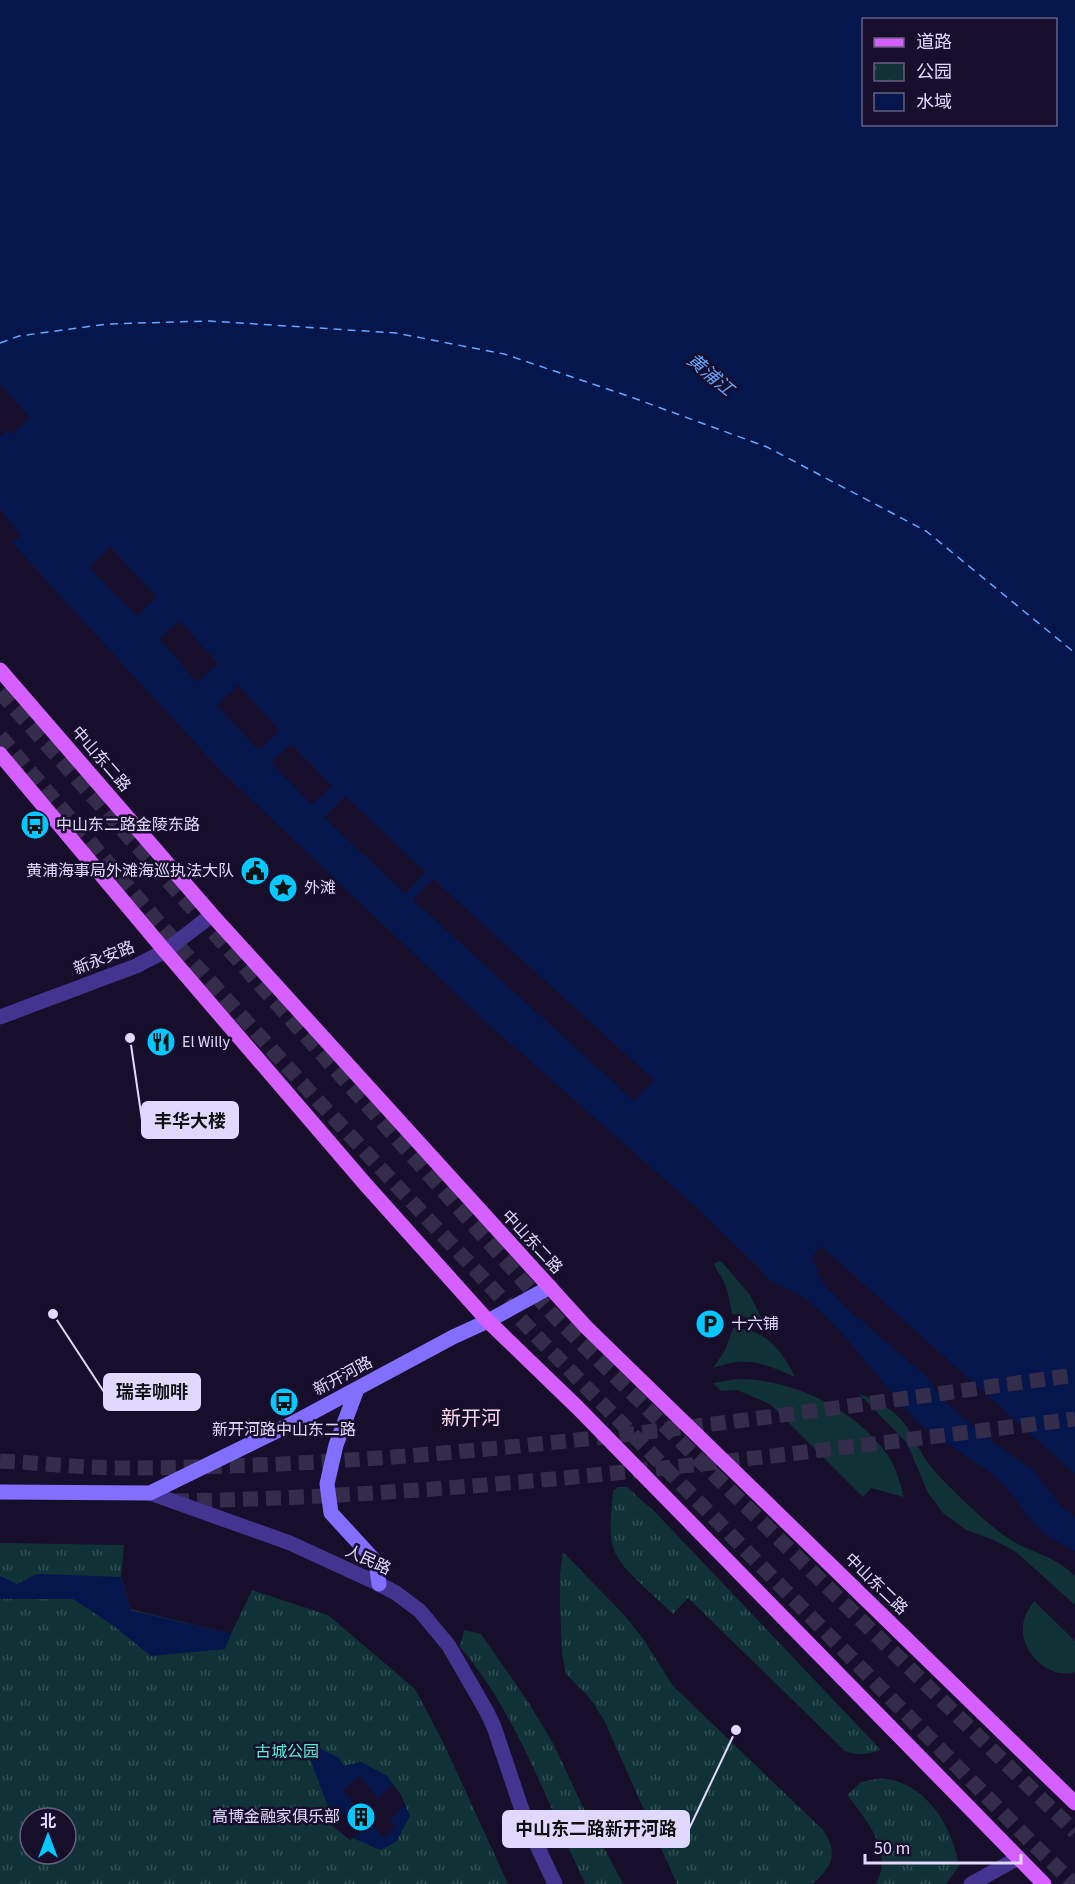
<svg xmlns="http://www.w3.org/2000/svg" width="1075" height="1884" font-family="'Source Sans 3','Noto Sans SC',sans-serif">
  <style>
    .grass { fill: #103236 }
    .park { fill: url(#park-tufts); fill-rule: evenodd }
    .water { fill: #05164d; fill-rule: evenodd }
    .pier { fill: #160e2b }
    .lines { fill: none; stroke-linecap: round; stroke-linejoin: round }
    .ferry { stroke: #66a6ff; stroke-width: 1.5; stroke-dasharray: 8 6; stroke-linecap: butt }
    .secondary-tunnel { stroke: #342c4b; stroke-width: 15; stroke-dasharray: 15 8; stroke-linecap: butt }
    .primary-tunnel { stroke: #342c4b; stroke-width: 15; stroke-dasharray: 15 8; stroke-linecap: butt }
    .minor { stroke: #42348f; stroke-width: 15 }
    .tertiary { stroke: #42348f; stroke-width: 15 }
    .secondary { stroke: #836fff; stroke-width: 15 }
    .primary { stroke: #d65fff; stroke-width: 15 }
    .labels { text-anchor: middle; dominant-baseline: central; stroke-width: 5; stroke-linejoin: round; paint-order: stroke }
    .street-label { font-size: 16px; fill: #e1d8ff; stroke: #160e2b }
    .poi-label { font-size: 16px; fill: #e1d8ff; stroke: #160e2b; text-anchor: start }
    .park-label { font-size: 16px; fill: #56edd9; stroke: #160e2b }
    .water-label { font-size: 18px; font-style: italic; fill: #66a6ff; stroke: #160e2b }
    .quarter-label { font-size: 20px; fill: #ffdaed; stroke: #160e2b }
    .leader { fill: none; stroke: #e1d8ff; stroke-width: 2 }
    .callout-dot { fill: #e1d8ff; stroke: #160e2b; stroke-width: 2 }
    .callout { fill: #e1d8ff; stroke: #e1d8ff; stroke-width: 2 }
    .callout-label { font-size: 18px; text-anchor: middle; font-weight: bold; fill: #111 }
  </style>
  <defs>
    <pattern id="park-tufts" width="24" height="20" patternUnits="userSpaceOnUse" patternTransform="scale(1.5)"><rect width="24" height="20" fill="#103236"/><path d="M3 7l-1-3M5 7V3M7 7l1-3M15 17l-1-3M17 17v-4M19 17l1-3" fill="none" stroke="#324f54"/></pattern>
  </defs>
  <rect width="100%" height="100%" fill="#160e2b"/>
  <path class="grass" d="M719 1261 722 1262 750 1295 764 1323 741 1316 732 1314C730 1302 728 1289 722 1278 719 1273 716 1270 714 1264Z
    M733 1328C767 1330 781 1349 795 1377 763 1363 748 1356 713 1368L725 1350Z
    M736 1379C791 1378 855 1409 887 1454 896 1467 900 1482 904 1497L871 1488 863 1497 770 1404 737 1390 721 1391 713 1383Z
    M859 1394C877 1399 896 1411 907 1427 915 1439 920 1452 928 1463 939 1477 953 1490 966 1503 981 1517 997 1532 1016 1543 1039 1555 1054 1556 1075 1576V1605L1016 1552 994 1540 966 1530 943 1513 928 1493 907 1443Z
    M1034 1601 1075 1641V1672C1051 1680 1023 1655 1023 1631 1022 1619 1028 1610 1034 1601Z"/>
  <path class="park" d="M618 1487H627L656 1513 881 1750C868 1754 858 1756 845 1751L688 1598 673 1614C658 1599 626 1573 617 1556 606 1538 612 1511 613 1491Z
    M0 1543 124 1545 121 1577 130 1609 231 1634 252 1590 328 1615 415 1689 443 1742 508 1884H0ZM30 1818H66V1854H30Z
    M563 1552 626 1617 644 1640 673 1686 822 1829C839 1851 833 1868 812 1884H677L604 1720 589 1697 566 1674 562 1653 560 1604V1574Z
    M464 1630 481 1634 529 1703 554 1745 581 1803 623 1884H585C548 1805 517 1713 460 1647Z
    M881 1778C887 1779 894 1780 899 1782 934 1795 953 1832 959 1866L946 1884H876C894 1852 866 1819 847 1795L861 1782Z"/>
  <path class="water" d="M0 0H1075V1551L1046 1535 1031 1520 1013 1496 994 1475 922 1426 901 1404 842 1333 818 1309 800 1295 769 1280 758 1267 696 1207 487 1023 218 768 12 543 21 535 0 509ZM864 20H1056V124H864Z
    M37 1574 121 1577 130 1610 231 1634 225 1649 151 1656 114 1626 73 1599H0V1576L17 1584Z
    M319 1748 339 1758 344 1766 361 1762 387 1776 401 1795 410 1816 396 1842 380 1850 353 1838 334 1823 308 1753Z"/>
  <path class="pier" d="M0 384 30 418 12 434 8 430 0 436Z
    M110 547 157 597 137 616 89 567Z
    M180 621 218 664 197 682 159 639Z
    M238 685 280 731 258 750 217 705Z
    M291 744 332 786 312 805 271 762Z
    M345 796 425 872 405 894 324 817Z
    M433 879 654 1080 634 1101 413 900Z
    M821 1246 1075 1474V1517L1060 1505 1033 1470 995 1444 965 1419 941 1398 926 1376 844 1306 821 1280 812 1257Z
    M360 1776 378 1799 393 1784 401 1795 405 1805 390 1820 396 1827 385 1838 371 1824 350 1840 331 1825 354 1806 343 1790Z"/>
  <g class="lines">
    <path class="ferry" d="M0 343 19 336 107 324 209 321 396 333 504 354 628 396 767 447 926 531 1075 653"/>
    <path class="secondary-tunnel" d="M0 1461C41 1463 83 1468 125 1468 444 1467 760 1418 1075 1375
      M174 1501C476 1496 775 1456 1075 1419"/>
    <path class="primary-tunnel" d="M0 692 557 1319 1075 1832
      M0 736 182 950 319 1102 544 1344 1032 1843 1074 1884"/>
    <path class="minor" d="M0 1017 136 966 165 951 212 915
      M971 1884 1018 1858"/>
    <path class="tertiary" d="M150 1493 290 1543 379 1584 396 1593 420 1611 449 1646 487 1712 494 1727 526 1822 555 1884"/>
    <path class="secondary" d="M357 1389 336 1445 327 1484 331 1513 376 1562 379 1584
      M0 1492 150 1493 293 1423 453 1337 488 1321 550 1287"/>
    <path class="primary" d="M0 670 212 915 586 1327 1075 1803
      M0 754 165 951 366 1185 488 1321 578 1408 1044 1884"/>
  </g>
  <defs>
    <g id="bus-disc" transform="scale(1.5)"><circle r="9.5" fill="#04c8ff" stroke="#160e2b"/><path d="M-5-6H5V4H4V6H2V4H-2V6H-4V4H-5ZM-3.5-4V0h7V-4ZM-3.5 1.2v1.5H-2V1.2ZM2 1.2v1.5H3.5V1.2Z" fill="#111"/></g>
    <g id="civic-disc" transform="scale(1.5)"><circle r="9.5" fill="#04c8ff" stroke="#160e2b"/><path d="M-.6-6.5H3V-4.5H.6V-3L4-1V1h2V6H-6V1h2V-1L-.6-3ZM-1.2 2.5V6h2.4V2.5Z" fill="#111"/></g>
    <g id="sight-disc" transform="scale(1.5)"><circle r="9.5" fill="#04c8ff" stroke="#160e2b"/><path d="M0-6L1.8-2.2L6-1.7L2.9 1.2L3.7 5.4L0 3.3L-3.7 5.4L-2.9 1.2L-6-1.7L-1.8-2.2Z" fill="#111"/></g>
    <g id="restaurant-disc" transform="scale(1.5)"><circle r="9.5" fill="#04c8ff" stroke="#160e2b"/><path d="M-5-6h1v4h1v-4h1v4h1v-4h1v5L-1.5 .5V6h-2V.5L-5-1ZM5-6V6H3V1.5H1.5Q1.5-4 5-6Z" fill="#111"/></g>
    <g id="parking-disc" transform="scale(1.5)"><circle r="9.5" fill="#04c8ff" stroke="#160e2b"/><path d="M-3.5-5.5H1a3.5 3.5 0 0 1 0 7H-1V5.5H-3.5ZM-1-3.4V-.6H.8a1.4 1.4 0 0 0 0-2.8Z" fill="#111"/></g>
    <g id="building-disc" transform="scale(1.5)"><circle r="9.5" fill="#04c8ff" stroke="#160e2b"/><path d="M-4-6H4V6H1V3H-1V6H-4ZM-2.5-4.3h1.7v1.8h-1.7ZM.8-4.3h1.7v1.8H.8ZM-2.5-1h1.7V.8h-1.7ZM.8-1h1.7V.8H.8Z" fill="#111"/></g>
  </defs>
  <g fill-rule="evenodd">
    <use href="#bus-disc" x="35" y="825"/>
    <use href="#civic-disc" x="255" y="871"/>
    <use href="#sight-disc" x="283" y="888"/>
    <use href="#restaurant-disc" x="161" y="1042"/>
    <use href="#parking-disc" x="710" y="1324"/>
    <use href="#bus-disc" x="284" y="1402"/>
    <use href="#building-disc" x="361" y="1817"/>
  </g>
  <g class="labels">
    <g class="street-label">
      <text transform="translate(101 759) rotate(49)">中山东二路</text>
      <text transform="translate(104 958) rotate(-22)">新永安路</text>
      <text transform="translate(532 1242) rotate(47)">中山东二路</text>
      <text transform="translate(343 1376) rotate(-28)">新开河路</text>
      <text transform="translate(368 1560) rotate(25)">人民路</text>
      <text transform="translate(876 1584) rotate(44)">中山东二路</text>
    </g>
    <g class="poi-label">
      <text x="56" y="825">中山东二路金陵东路</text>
      <text x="234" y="871" text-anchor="end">黄浦海事局外滩海巡执法大队</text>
      <text x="304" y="888">外滩</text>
      <text x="182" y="1042">El Willy</text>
      <text x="731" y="1324">十六铺</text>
      <text x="284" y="1430" text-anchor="middle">新开河路中山东二路</text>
      <text x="340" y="1817" text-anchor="end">高博金融家俱乐部</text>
    </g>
    <g class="park-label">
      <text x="287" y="1752">古城公园</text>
    </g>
    <g class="water-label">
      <text transform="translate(710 375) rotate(40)">黄浦江</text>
    </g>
    <g class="quarter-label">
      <text x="471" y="1419">新开河</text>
    </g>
  </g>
  <path class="leader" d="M130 1038L142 1120M53 1314L104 1392M736 1730L689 1829"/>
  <g class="callout-dot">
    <circle cx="130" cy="1038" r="6"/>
    <circle cx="53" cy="1314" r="6"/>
    <circle cx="736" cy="1730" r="6"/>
  </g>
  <g class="callout">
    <rect x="142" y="1102" width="96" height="36" rx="6"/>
    <rect x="104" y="1374" width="96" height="36" rx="6"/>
    <rect x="503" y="1811" width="186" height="36" rx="6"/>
  </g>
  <g class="callout-label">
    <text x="190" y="1127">丰华大楼</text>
    <text x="152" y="1398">瑞幸咖啡</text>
    <text x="596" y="1835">中山东二路新开河路</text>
  </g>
  <rect x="862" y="18" width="195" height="108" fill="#160e2b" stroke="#675f80" stroke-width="1.5"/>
  <rect x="874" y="38" width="30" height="9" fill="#d65fff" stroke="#675f80" stroke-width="1.5"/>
  <text x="916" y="48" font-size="18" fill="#e1d8ff">道路</text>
  <rect x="874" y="63" width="30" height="18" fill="url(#park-tufts)" stroke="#675f80" stroke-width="1.5"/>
  <text x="916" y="78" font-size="18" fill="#e1d8ff">公园</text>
  <rect x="874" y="93" width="30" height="18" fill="#05164d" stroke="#675f80" stroke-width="1.5"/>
  <text x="916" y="108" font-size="18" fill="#e1d8ff">水域</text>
  <g transform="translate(48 1836)"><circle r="28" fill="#160e2b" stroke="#675f80" stroke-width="1.5"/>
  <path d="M0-4.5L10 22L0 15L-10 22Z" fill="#04c8ff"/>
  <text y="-9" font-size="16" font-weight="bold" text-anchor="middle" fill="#e1d8ff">北</text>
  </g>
  <path d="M865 1854v9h156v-9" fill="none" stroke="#e1d8ff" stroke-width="3"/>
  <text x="874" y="1854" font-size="18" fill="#e1d8ff" stroke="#160e2b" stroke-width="4.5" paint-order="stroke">50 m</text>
</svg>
